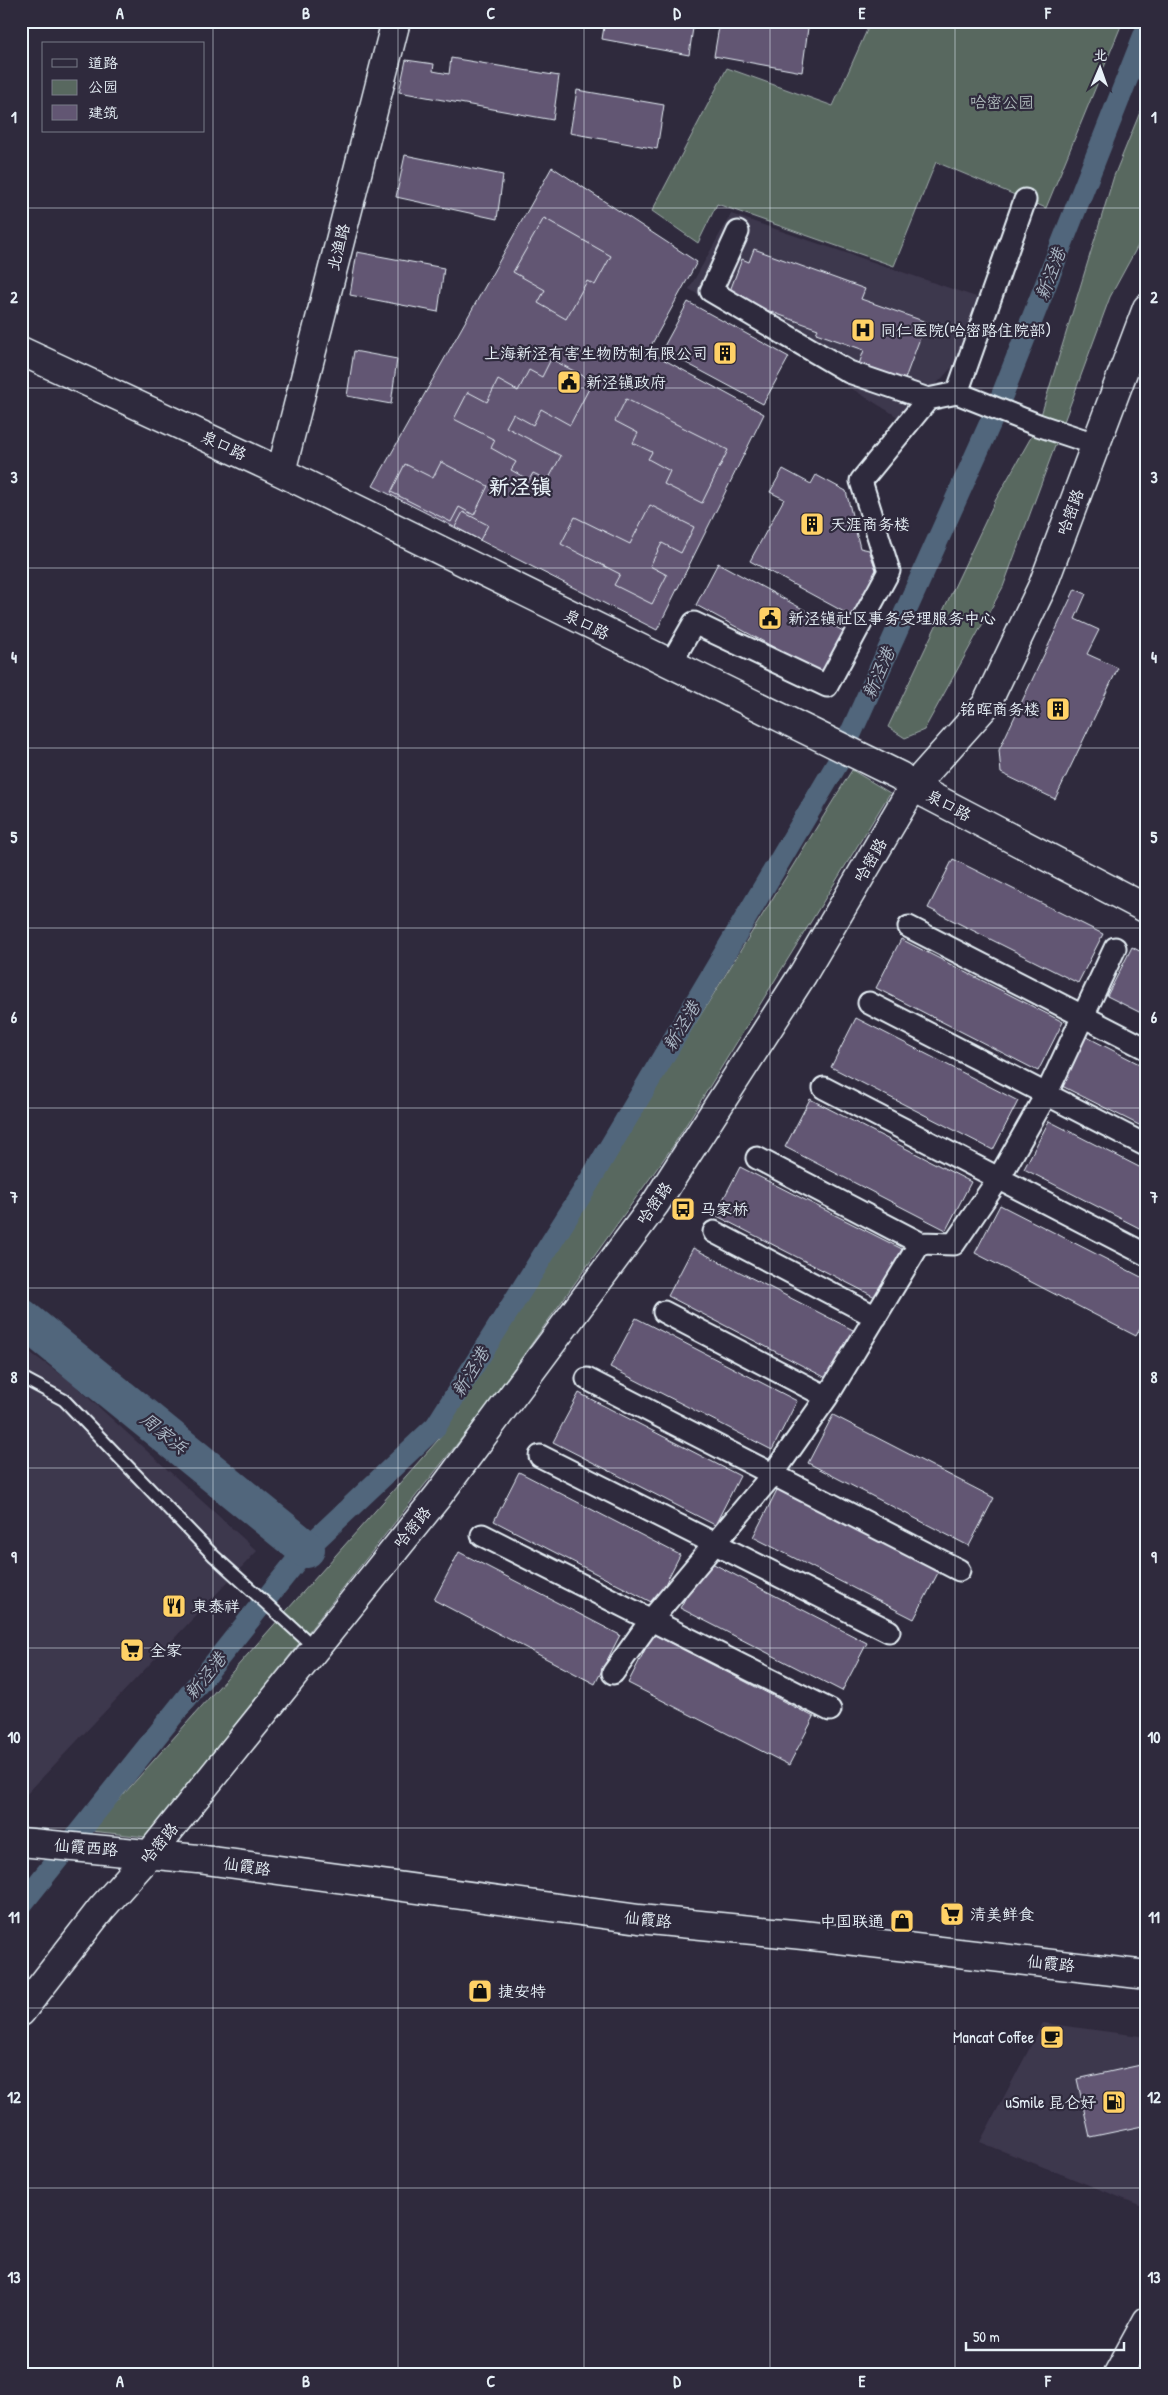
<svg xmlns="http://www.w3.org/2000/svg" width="1168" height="2395" font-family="'Patrick Hand','LXGW WenKai TC',sans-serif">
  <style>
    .built { fill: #3e374d }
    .green { fill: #58685f; stroke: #a0acac }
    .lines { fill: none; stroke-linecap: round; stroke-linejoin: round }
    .canal { stroke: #51667c; stroke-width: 22 }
    .river { stroke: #51667c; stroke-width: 38 }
    .building { fill: #625673; stroke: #e8f1f8 }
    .lane-casing { stroke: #e8f1f8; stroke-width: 15 }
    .street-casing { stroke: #e8f1f8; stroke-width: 25 }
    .secondary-casing { stroke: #e8f1f8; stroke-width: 31 }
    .lane { stroke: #2f2a3d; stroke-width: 11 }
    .street { stroke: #2f2a3d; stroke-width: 21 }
    .secondary { stroke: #2f2a3d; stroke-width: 28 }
    .grid { fill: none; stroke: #e8f1f8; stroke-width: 1; stroke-opacity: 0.55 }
    .labels { text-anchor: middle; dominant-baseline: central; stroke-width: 4.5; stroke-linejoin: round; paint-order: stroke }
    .park-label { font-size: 16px; fill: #aebabb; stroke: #2f2a3d }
    .street-label { font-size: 16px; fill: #e8f1f8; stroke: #2f2a3d }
    .poi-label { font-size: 16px; fill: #e8f1f8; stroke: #2f2a3d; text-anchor: start }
    .water-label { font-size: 18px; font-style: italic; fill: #acb9c6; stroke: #2f2a3d }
    .district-label { font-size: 21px; font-weight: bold; fill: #e8f1f8; stroke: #2f2a3d }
    .neatline { fill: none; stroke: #e8f1f8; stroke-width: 2 }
    .grid-label { font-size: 16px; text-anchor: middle; font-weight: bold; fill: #e8f1f8 }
  </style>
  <rect width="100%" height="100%" fill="#2f2a3d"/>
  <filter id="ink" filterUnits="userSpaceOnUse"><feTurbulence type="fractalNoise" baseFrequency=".02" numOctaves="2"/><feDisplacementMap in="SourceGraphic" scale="10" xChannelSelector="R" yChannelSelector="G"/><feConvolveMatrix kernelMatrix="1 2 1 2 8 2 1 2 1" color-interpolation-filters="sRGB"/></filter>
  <g filter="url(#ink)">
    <path class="built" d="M731 214 982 299 957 362 903 420 689 289Z
      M21 1346 70 1381 257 1551 21 1800Z
      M1043 2023 1147 2037V2208L980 2142Z"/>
    <path class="green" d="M871 21H1123L1046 208 936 162 894 266 717 204 698 243 652 211 727 68 833 106Z
      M1147 95V229L1110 297 1003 587 924 730 905 738 888 727 995 501 1038 425 1114 176Z
      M852 770 890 793 673 1146 487 1406 146 1837 91 1831 438 1440Z"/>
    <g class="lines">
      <path class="canal" d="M21 1905 306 1549 436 1426 586 1187 837 764 997 408 1147 28"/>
      <path class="river" d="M21 1317 306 1549"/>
    </g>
    <path class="building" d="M538 21H577L576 28Z
      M605 21H694L689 55 602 39Z
      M720 21H771L808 28 802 72 714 56Z
      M451 58 559 76 553 120 399 92 406 60 434 64 433 71 449 74Z
      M577 90 664 105 657 149 570 133Z
      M405 155 503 175 497 219 396 197Z
      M552 167 697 262 648 351 764 414 657 630 373 486Z
      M544 218 611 256 595 285 587 281 566 319 538 303 545 290 513 272Z
      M754 249 865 289 861 299 926 322 903 384 858 367 864 350 816 333 818 329 728 296 742 259 749 262Z
      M357 252 444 268 438 312 350 295Z
      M688 302 789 357 763 404 662 350Z
      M354 351 397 359 391 404 347 396Z
      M551 359 593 381 570 425 541 409 533 425 513 414 506 427 561 456 548 480 533 473 529 480 511 470 516 462 491 448 495 440 454 419 468 392 487 402 498 380 518 391 529 370 542 377Z
      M626 399 728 450 702 503 664 484 670 471 648 459 652 452 633 443 638 433 615 421Z
      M441 462 488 486 474 515 459 507 451 522 391 492 405 464 433 478Z
      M783 469 811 484 816 475 846 491 860 548 869 550 879 578 857 619 750 561 784 499 770 492Z
      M650 505 694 527 681 553 662 543 650 566 667 575 652 604 614 585 620 574 561 544 575 517 630 544Z
      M463 512 488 525 480 540 455 527Z
      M718 563 845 632 823 674 696 605Z
      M1075 589 1086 594 1075 619 1099 630 1087 654 1118 668 1055 799 1001 773 999 750Z
      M953 859 1103 934 1078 983 928 908Z
      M901 939 1063 1022 1038 1071 876 988Z
      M1132 947 1147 955V1016L1107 996Z
      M856 1018 1018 1101 993 1150 831 1067Z
      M1083 1035 1147 1068V1129L1058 1084Z
      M810 1099 971 1182 946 1230 785 1147Z
      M1049 1121 1147 1171V1232L1024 1169Z
      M740 1167 902 1249 877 1298 715 1215Z
      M1000 1205 1147 1280V1316L1136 1336 975 1253Z
      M693 1248 855 1331 830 1380 668 1296Z
      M636 1318 797 1401 772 1450 610 1367Z
      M579 1393 740 1476 715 1525 553 1442Z
      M833 1415 994 1498 969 1546 808 1463Z
      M519 1472 680 1555 655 1604 494 1521Z
      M778 1488 939 1571 914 1619 753 1537Z
      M459 1552 620 1635 595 1684 434 1600Z
      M706 1560 867 1643 842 1691 680 1608Z
      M653 1634 814 1717 789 1765 628 1683Z
      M1145 2064 1147 2125 1090 2137 1077 2079Z"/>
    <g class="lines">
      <g class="lane-casing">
        <path id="lane" d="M21 1377 64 1400 214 1556 315 1648"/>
      </g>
      <g class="street-casing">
        <path id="street" d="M738 232 711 291 849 372 928 399 957 393 1038 425 1095 444
          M957 393 1025 200
          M670 665 694 623 827 686 889 571 861 481 928 399
          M909 927 1147 1049
          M869 1003 1147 1146
          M824 1088 1147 1255
          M757 1158 920 1243
          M714 1232 876 1317
          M664 1312 827 1397
          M587 1379 959 1570
          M540 1456 889 1631
          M482 1535 830 1710
          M613 1673 651 1620 773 1474 827 1397 920 1243 954 1244 999 1178 1046 1095 1115 948"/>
      </g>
      <g class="secondary-casing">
        <path id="secondary" d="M21 351 281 472 900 776 913 787 1147 909
          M281 472 396 21
          M21 1842 198 1859 639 1919 803 1935 1147 1975
          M21 2012 101 1909 150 1854 438 1496 655 1204 803 974 913 787 986 705 1043 585 1147 308
          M1118 2374 1147 2321"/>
      </g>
      <use href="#lane" class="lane"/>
      <use href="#street" class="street"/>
      <use href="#secondary" class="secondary"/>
    </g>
  </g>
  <path class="grid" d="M213 21V2374M398 21V2374M584 21V2374M770 21V2374M955 21V2374M21 208H1147M21 388H1147M21 568H1147M21 748H1147M21 928H1147M21 1108H1147M21 1288H1147M21 1468H1147M21 1648H1147M21 1828H1147M21 2008H1147M21 2188H1147"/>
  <defs>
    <g id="hospital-square" transform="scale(1.25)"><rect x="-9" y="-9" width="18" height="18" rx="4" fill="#ffd166" stroke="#2f2a3d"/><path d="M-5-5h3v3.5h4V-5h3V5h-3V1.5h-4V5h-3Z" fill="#111"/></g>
    <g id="building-square" transform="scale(1.25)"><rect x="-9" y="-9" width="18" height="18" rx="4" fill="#ffd166" stroke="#2f2a3d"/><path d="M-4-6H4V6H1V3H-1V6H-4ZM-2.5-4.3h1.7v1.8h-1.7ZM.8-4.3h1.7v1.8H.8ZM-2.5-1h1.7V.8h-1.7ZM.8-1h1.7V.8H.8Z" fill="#111"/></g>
    <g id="civic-square" transform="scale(1.25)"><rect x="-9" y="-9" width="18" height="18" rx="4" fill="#ffd166" stroke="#2f2a3d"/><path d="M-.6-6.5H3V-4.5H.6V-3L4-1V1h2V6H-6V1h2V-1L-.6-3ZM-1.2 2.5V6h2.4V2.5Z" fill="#111"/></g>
    <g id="bus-square" transform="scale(1.25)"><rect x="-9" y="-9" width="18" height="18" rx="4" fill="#ffd166" stroke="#2f2a3d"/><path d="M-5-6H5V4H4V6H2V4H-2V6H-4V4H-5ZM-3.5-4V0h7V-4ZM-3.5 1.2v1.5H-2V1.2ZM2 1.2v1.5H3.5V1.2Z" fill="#111"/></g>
    <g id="restaurant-square" transform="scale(1.25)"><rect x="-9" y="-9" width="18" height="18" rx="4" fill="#ffd166" stroke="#2f2a3d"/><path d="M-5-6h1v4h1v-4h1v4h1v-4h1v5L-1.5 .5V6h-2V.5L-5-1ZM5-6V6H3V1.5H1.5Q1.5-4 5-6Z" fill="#111"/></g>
    <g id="supermarket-square" transform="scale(1.25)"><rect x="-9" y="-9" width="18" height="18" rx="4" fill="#ffd166" stroke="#2f2a3d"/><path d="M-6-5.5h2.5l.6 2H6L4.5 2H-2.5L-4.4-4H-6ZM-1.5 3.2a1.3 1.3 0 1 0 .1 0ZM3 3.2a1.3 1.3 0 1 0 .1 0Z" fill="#111"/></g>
    <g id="shop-square" transform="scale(1.25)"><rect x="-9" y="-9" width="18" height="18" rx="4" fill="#ffd166" stroke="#2f2a3d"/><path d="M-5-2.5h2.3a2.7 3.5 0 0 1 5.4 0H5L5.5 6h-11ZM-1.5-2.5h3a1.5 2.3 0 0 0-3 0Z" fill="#111"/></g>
    <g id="cafe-square" transform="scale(1.25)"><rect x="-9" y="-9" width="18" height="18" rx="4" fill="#ffd166" stroke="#2f2a3d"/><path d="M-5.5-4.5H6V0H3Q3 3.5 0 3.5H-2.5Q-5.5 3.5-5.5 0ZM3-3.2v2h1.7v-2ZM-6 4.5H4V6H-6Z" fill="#111"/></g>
    <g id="fuel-square" transform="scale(1.25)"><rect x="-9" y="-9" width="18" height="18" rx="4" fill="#ffd166" stroke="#2f2a3d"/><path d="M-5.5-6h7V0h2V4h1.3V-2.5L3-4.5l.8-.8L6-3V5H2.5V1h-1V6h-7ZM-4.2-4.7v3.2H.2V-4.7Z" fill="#111"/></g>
  </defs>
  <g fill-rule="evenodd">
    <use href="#hospital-square" x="863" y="330"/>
    <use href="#building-square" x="725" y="353"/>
    <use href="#civic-square" x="569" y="382"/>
    <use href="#building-square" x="812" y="524"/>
    <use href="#civic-square" x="770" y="618"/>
    <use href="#building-square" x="1058" y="709"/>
    <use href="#bus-square" x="683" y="1209"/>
    <use href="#restaurant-square" x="174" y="1606"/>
    <use href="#supermarket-square" x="132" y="1650"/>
    <use href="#supermarket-square" x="952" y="1914"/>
    <use href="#shop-square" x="902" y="1921"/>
    <use href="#shop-square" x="480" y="1991"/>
    <use href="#cafe-square" x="1052" y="2037"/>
    <use href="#fuel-square" x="1114" y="2102"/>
  </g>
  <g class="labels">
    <g class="park-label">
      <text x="1002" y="102">哈密公园</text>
    </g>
    <g class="street-label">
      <text transform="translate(338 247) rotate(-76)">北渔路</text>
      <text transform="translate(224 445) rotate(25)">泉口路</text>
      <text transform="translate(1070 512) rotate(-70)">哈密路</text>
      <text transform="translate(587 624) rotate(26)">泉口路</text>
      <text transform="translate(949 805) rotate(28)">泉口路</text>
      <text transform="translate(870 860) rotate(-60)">哈密路</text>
      <text transform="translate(654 1203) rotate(-55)">哈密路</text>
      <text transform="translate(412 1527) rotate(-51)">哈密路</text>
      <text transform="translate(159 1843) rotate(-50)">哈密路</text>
      <text transform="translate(86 1847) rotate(5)">仙霞西路</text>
      <text transform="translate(247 1866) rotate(8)">仙霞路</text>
      <text transform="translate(648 1919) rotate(6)">仙霞路</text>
      <text transform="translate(1051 1963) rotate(6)">仙霞路</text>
    </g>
    <g class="poi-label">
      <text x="880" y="330">同仁医院(哈密路住院部)</text>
      <text x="708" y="353" text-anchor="end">上海新泾有害生物防制有限公司</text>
      <text x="586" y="382">新泾镇政府</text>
      <text x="830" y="524">天涯商务楼</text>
      <text x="788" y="618">新泾镇社区事务受理服务中心</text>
      <text x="1040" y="709" text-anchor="end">铭晖商务楼</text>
      <text x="700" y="1209">马家桥</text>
      <text x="192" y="1606">東泰祥</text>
      <text x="150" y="1650">全家</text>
      <text x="970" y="1914">清美鲜食</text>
      <text x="884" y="1921" text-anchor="end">中国联通</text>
      <text x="498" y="1991">捷安特</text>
      <text x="1034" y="2037" text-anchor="end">Mancat Coffee</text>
      <text x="1096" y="2102" text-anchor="end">uSmile 昆仑好</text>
    </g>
    <g class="water-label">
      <text transform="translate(1050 274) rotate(-69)">新泾港</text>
      <text transform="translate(878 673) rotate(-66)">新泾港</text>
      <text transform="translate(681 1026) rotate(-59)">新泾港</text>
      <text transform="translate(470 1372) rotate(-58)">新泾港</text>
      <text transform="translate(164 1433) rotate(39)">周家浜</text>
      <text transform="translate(205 1676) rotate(-51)">新泾港</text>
    </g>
    <g class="district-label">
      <text x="520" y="486">新泾镇</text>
    </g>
  </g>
  <rect width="1168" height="2395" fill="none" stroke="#2f2a3d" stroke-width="55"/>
  <rect x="42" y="42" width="162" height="90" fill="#2f2a3d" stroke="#797a88"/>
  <rect x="52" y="59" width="25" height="8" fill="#2f2a3d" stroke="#797a88"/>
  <text x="88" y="68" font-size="15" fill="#e8f1f8">道路</text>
  <rect x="52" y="80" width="25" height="15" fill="#58685f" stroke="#797a88"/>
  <text x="88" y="92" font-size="15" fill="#e8f1f8">公园</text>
  <rect x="52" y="105" width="25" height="15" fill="#625673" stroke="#797a88"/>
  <text x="88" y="118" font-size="15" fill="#e8f1f8">建筑</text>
  <g transform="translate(1100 68) rotate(2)" stroke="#2f2a3d" stroke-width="4" paint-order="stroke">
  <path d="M0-4L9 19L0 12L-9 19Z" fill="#e8f1f8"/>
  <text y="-8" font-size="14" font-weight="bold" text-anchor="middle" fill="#e8f1f8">北</text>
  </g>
  <path d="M966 2342v8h158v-8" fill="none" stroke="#e8f1f8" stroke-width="2.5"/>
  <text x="973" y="2342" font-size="15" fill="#e8f1f8" stroke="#2f2a3d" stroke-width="4" paint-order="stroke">50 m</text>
  <rect x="28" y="28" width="1112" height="2340" class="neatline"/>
  <g class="grid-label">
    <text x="120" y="19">A</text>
    <text x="306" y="19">B</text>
    <text x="491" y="19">C</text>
    <text x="677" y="19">D</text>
    <text x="862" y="19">E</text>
    <text x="1048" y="19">F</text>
    <text x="14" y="123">1</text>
    <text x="1154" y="123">1</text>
    <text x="14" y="303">2</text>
    <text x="1154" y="303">2</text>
    <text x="14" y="483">3</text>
    <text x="1154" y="483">3</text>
    <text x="14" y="663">4</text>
    <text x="1154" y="663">4</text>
    <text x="14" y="843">5</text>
    <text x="1154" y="843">5</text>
    <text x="14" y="1023">6</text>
    <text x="1154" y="1023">6</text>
    <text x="14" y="1203">7</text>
    <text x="1154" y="1203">7</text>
    <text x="14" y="1383">8</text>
    <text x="1154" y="1383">8</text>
    <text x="14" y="1563">9</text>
    <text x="1154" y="1563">9</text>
    <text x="14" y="1743">10</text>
    <text x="1154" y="1743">10</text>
    <text x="14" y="1923">11</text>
    <text x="1154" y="1923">11</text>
    <text x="14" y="2103">12</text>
    <text x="1154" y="2103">12</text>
    <text x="14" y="2283">13</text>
    <text x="1154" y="2283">13</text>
    <text x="120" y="2387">A</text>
    <text x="306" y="2387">B</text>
    <text x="491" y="2387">C</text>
    <text x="677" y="2387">D</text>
    <text x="862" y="2387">E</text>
    <text x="1048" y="2387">F</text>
  </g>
</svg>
